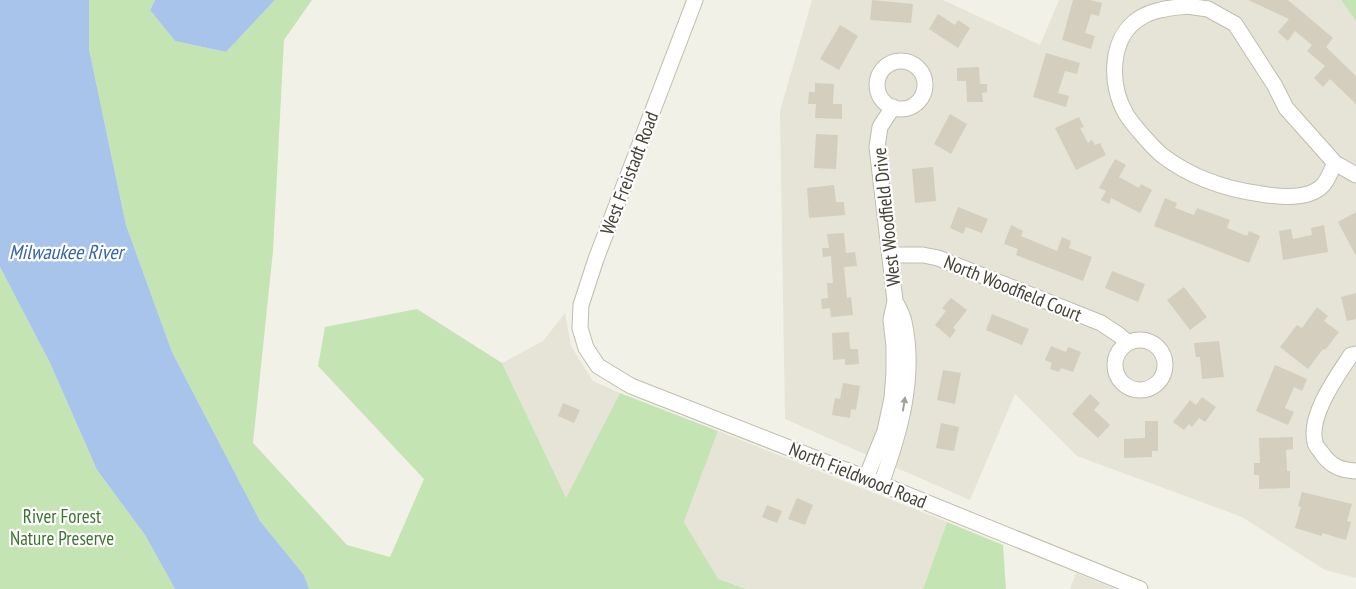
<svg xmlns="http://www.w3.org/2000/svg" width="1356" height="589" font-family="'PT Sans Narrow',sans-serif">
  <style>
    .residential { fill: #e6e4d6 }
    .green { fill: #c5e4b3 }
    .water { fill: #a8c4eb }
    .building { fill: #d3cebd }
    .lines { fill: none; stroke-linecap: round; stroke-linejoin: round }
    .minor-casing { stroke: #c0bdad; stroke-width: 17 }
    .minor { stroke: #fff; stroke-width: 15 }
    .oneway { fill: #a2a09b }
    .labels { text-anchor: middle; dominant-baseline: central; stroke-width: 4.5; stroke-linejoin: round; paint-order: stroke }
    .street-label { font-size: 19px; fill: #454237; stroke: #fff }
    .park-label { font-size: 19px; fill: #3c732e; stroke: #fff }
    .water-label { font-size: 20px; font-style: italic; fill: #3765a9; stroke: #fff }
  </style>
  <rect width="100%" height="100%" fill="#f2f1e7"/>
  <path class="residential" d="M812 0H943L1040 45 1059 0H1341L1356 21V578L1325 570 1242 517 1077 456 1015 394 970 500 785 419 780 111Z
    M565 313 571 346 593 381 620 393 566 499 502 363 543 341Z
    M718 431 947 522 923 589H746L718 580 684 522Z
    M1076 573 1116 589H1070Z"/>
  <path class="green" d="M89 0H155L150 10 175 41 226 52 275 0H312L284 40 273 251 253 443 347 545 390 557 424 479 318 366 325 327 417 309 502 363 566 498 620 393 718 431 684 522 718 579 746 589H309L304 575 260 521 172 352 126 225 89 49Z
    M1341 0H1356V21Z
    M0 267 50 363 97 470 145 535 175 589H0Z
    M947 522 1003 545 1006 589H923Z"/>
  <path class="water" d="M0 0H89V49L126 225 172 352 260 521 304 575 309 589H175L145 535 97 470 50 363 0 267Z
    M155 0H275L226 52 175 41 150 10Z"/>
  <path class="building" d="M872 0 913 4 911 23 870 20Z
    M1073 0H1090L1102 3 1099 16 1091 14 1085 33 1095 36 1091 49 1062 40Z
    M1248 0H1288L1333 38 1326 47 1356 76V104L1330 79 1323 87 1314 78 1325 66 1307 51 1312 45 1295 31 1288 41 1278 32 1289 19Z
    M938 14 955 25 958 20 970 28 958 48 929 29Z
    M840 25 858 36 839 70 820 59Z
    M1046 53 1080 63 1077 74 1065 71 1058 93 1069 96 1066 107 1033 97Z
    M979 67 980 84H987V92L982 93 983 102H967L966 81H957V68Z
    M815 83 834 84 833 104H842V119L815 118 816 104H808L809 92H815Z
    M950 114 967 124 951 154 934 144Z
    M1079 117 1084 127 1080 128 1088 143 1092 140 1095 145 1100 143 1106 155 1076 170 1055 128Z
    M816 134 838 135 836 169 814 168Z
    M1115 159 1126 165 1119 177 1139 188 1141 184 1152 190 1140 213 1111 198 1109 204 1101 200 1106 191 1099 188Z
    M933 167 936 201 915 203 912 169Z
    M834 185 836 202H844L845 215 809 218 807 188Z
    M1165 198 1177 203 1175 208 1194 215 1197 208 1230 220 1227 228 1247 236 1249 231 1260 236 1249 263 1154 226Z
    M958 207 988 219 982 233 966 227 963 234 950 228Z
    M1356 212V256L1338 222Z
    M1011 225 1023 231 1021 236 1057 251 1062 237 1071 241 1069 248 1092 257 1083 281 1016 255 1018 249 1004 244Z
    M1324 225 1328 252 1283 260 1279 231 1291 229 1293 239 1312 235 1311 228Z
    M844 233 846 253 855 252 857 266 844 267 847 298 851 297 853 315 831 317 830 308 822 309 821 299 828 298 827 283H833L831 256 823 257 822 248H829L827 234Z
    M1112 271 1145 284 1138 302 1105 288Z
    M1184 287 1207 317 1190 330 1167 300Z
    M1356 293V319L1347 321 1341 297Z
    M951 298 967 310 953 328 956 330 950 338 935 325 946 311 942 308Z
    M1317 307 1328 316 1324 321 1339 332 1325 350 1323 349 1308 369 1280 347 1297 325 1302 328Z
    M992 314 1029 329 1022 345 986 330Z
    M849 332 850 349H858L859 364 845 365V359L833 360 832 333Z
    M1219 341 1224 377 1202 379 1200 357H1196L1194 343Z
    M1051 346 1066 352 1068 347 1081 352 1073 372 1061 368 1059 372 1050 369 1052 363 1045 360Z
    M1275 365 1307 379 1302 391 1294 387 1285 408 1294 412 1288 425 1256 411Z
    M943 370 961 373 955 404 937 400Z
    M843 383 860 386 856 410 851 409 850 418 832 415 835 398 840 399Z
    M1090 394 1100 403 1094 410 1110 425 1098 438 1072 414Z
    M1202 397 1216 407 1205 422 1199 418 1192 427 1189 424 1184 430 1173 422 1190 400 1196 405Z
    M563 403 580 410 574 423 558 416Z
    M1145 421H1158V451H1152V457L1124 458V439L1145 438Z
    M941 423 959 427 954 451 936 448Z
    M1293 437V449L1286 450 1287 471H1290V488L1259 489V475H1254V463H1260L1259 438Z
    M1302 492 1352 504 1347 521 1351 522 1346 540 1322 533V536L1295 528 1301 507 1298 506Z
    M797 498 813 505 805 525 788 519Z
    M767 505 782 511 777 523 762 517Z"/>
  <g class="lines">
    <g class="minor-casing">
      <path id="minor" d="M695 0 596 259 581 305 580 328 586 348 598 366 631 386 866 478 1140 589
        M1187 6 1208 9 1235 24 1275 86 1286 108 1335 163C1331 170 1328 181 1322 186 1308 200 1280 197 1261 194 1225 189 1192 178 1163 156 1154 149 1132 124 1126 114 1109 85 1109 37 1140 18 1154 9 1171 8 1187 6Z
        M877 85a24 24 0 1 1 48 0a24 24 0 1 1-48 0Z
        M1335 163 1356 175
        M890 255H923L938 258 1101 323 1119 335 1128 343
        M1115 365a25 25 0 1 1 50 0a25 25 0 1 1-50 0Z
        M1356 354 1351 355C1337 376 1308 416 1315 442 1315 446 1319 449 1321 452 1330 466 1340 470 1356 471
        M866 478 885 431 892 398 894 373V346L891 320 895 301 877 147 880 127 893 107
        M881 484C900 433 916 376 904 322 903 315 898 307 895 301"/>
    </g>
    <use href="#minor" class="minor"/>
  </g>
  <defs><path id="oneway-solid" d="M-6-.8H1V-3.2L6.5 0L1 3.2V.8H-6Z" transform="scale(1.25)"/></defs>
  <use class="oneway" href="#oneway-solid" transform="translate(904 404) rotate(-81)"/>
  <g class="labels">
    <g class="street-label">
      <text transform="translate(629 173) rotate(-69)">West Freistadt Road</text>
      <text transform="translate(886 217) rotate(-96)">West Woodfield Drive</text>
      <text transform="translate(1013 288) rotate(22)">North Woodfield Court</text>
      <text transform="translate(858 475) rotate(22)">North Fieldwood Road</text>
    </g>
    <g class="park-label">
      <text x="62" y="516">River Forest<tspan x="62" dy="22">Nature Preserve</tspan></text>
    </g>
    <g class="water-label">
      <text x="66" y="252">Milwaukee River</text>
    </g>
  </g>
</svg>
